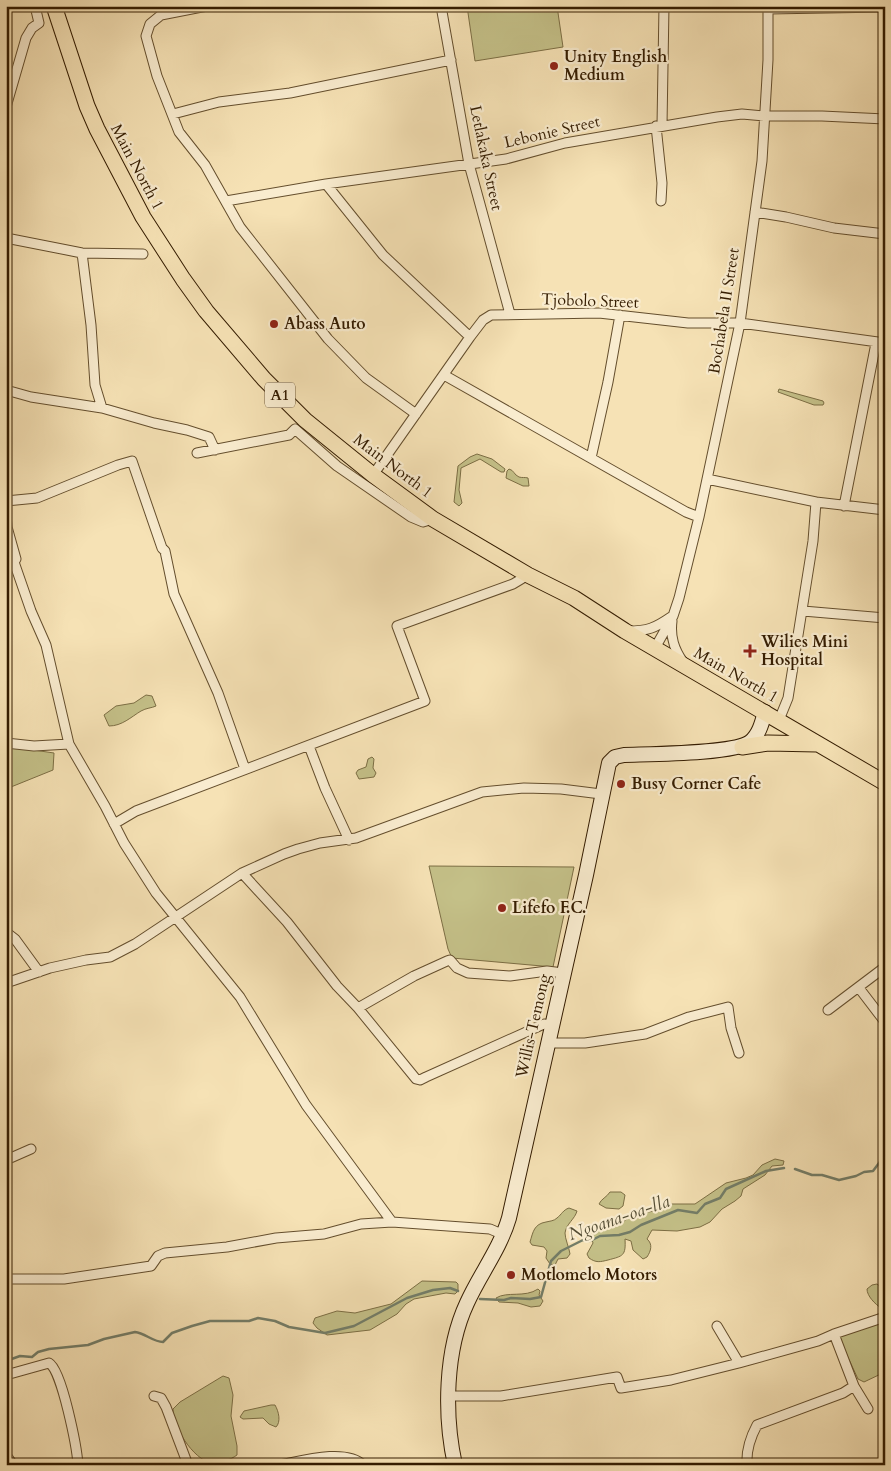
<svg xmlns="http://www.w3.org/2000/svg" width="891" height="1471" font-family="Cardo,serif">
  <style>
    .green { fill: #c4c088; stroke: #7c6e44 }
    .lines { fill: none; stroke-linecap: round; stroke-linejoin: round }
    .stream { stroke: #737d68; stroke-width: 2.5 }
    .minor-casing { stroke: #644e2d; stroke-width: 11 }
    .secondary-casing { stroke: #341c00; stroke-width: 16 }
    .primary-casing { stroke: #341c00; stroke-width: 17 }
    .minor { stroke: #f9eccf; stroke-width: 9 }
    .secondary { stroke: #f9eccf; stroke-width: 14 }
    .primary { stroke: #f6e2b5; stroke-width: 15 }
    .poi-dot { fill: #8f2418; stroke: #f9eccf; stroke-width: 2 }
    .labels { text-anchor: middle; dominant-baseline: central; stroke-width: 4.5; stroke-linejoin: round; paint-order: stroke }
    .shield { fill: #f9eccf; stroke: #6f5a3e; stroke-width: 1 }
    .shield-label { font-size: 15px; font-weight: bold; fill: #341c00 }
    .poi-label { font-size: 16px; font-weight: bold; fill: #341c00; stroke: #f9eccf; text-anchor: start }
    .street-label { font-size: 16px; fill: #341c00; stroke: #f9eccf }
    .water-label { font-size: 18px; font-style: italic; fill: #544d34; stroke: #f9eccf }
  </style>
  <rect width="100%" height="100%" fill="#f6e2b5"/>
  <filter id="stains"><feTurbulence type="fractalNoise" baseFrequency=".004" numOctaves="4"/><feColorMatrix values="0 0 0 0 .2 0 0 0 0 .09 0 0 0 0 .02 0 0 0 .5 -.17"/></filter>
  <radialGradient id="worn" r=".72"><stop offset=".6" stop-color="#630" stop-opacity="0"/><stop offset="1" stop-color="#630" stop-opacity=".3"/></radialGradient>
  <path class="green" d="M467 6H557L563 47 475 61Z
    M779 389 823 401 824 403 823 405H814L778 392Z
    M477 454 492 459 505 469 504 472H501L480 459 461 468 459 490 462 503 459 506 454 502 458 466 470 457Z
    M509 469C514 470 514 475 519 477 522 478 525 477 528 478L529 486H523L506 478 507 471Z
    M146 695 152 696 156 706C152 708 146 708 141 711 131 717 122 726 109 726L104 715 116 706 134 703Z
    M6 746 54 753 53 770 6 789Z
    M372 757 374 759 373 768 376 773 374 777 359 779 356 773 358 770 366 767 368 759Z
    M429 866 574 867 553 967 452 958 448 949Z
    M775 1159 784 1161 783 1165 772 1166 765 1175 743 1189 741 1196 735 1201 722 1209 710 1222 700 1227 677 1231 652 1230 647 1239C653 1244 651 1251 647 1257L643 1259 633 1250 631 1241 625 1239C626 1256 623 1256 608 1260 600 1262 596 1263 589 1258L587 1254 593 1243 590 1233 591 1226 597 1224 617 1226 634 1214 655 1211 670 1204H695L726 1183 746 1178 753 1175 762 1165Z
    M610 1192H621L625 1195 623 1206 619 1209 606 1208 599 1204C601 1199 607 1197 610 1192Z
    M569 1208 577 1211C575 1219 566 1224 565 1233 565 1239 569 1247 570 1254L567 1258 558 1259 555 1265 550 1264 546 1258 547 1251 544 1247 532 1245 530 1242C533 1232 534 1224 546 1222 550 1221 554 1221 557 1218 562 1214 563 1210 569 1208Z
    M422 1281 456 1282 458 1284V1291L455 1294 446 1293 414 1299 406 1304 397 1314 370 1330 327 1335 317 1328 313 1323 315 1318 337 1311 355 1313 391 1304Z
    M877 1284 885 1290V1306L881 1308C875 1304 867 1296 867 1289L872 1285Z
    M538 1289 540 1291 539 1295 543 1301 540 1306 531 1307 518 1303 499 1302 496 1298C507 1291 525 1298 538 1289Z
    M885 1321V1372L864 1382 858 1379 839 1338 841 1336Z
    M223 1376 229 1378 233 1395 231 1416 237 1446V1455C230 1460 220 1464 211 1463 193 1459 172 1426 173 1409L180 1402Z
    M271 1405H275C279 1412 281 1422 276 1427L269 1424 263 1418 243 1419 240 1417 244 1411Z"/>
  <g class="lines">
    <path class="stream" d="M795 1169 812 1175H822L839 1180 856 1176 864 1172 873 1171 885 1155
      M480 1299 504 1300 511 1298 530 1299 541 1297 551 1261 561 1251 583 1240 590 1241 600 1236 619 1235 630 1232 641 1225 678 1210 697 1213 705 1204 720 1198 726 1189 766 1171 784 1168
      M6 1361 20 1356 32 1357 38 1352 49 1349 88 1345 104 1339 135 1332C145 1333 153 1342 163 1342L172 1333 192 1326 210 1321H249L258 1318 275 1321 289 1327 325 1333 354 1326 407 1298 433 1290 450 1288 458 1291"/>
    <g class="minor-casing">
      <path id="minor" d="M207 6 161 15 150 24 146 36 157 76 179 132 205 165 240 227 328 339 366 378 416 414
        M441 6 469 164 510 314
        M768 9 885 7
        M6 107 26 38 32 28 39 23 35 6
        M173 114 219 102 290 93 451 60
        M662 125 664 6
        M656 126 662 183 661 201
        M326 184 383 255 470 337
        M226 201 326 184 506 159 565 143 717 117 742 114 765 116H822L885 119
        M755 212 786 217 834 228 885 234
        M6 238 82 253 143 254
        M82 253 91 325 95 385 102 408
        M444 375 686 512 699 517
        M6 390 31 397 102 408 154 423 187 430 209 437 215 450
        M197 453 289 435 295 429 337 466 411 517 423 522 433 519
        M591 458 608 382 620 315
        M373 475 470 337 483 320 491 315 599 313 688 323H740L885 343
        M707 479 816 502
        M6 501 37 498 118 465 132 461 162 548 165 551 174 594 218 693 245 769
        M844 506 876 343
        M6 515 7 527 16 559 14 562 31 611 46 645 69 744 105 806 124 843 156 893 240 997 306 1105 392 1222 490 1229 504 1235
        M803 611 885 618
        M672 621C670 637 674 649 683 662
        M628 631C648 631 655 628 671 617
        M655 648 673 616 679 598 699 517 740 323 762 161 768 60V6
        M779 720 788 698 813 541 816 502 885 510
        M6 743 34 746 69 744
        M309 746 325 788 349 840
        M114 824 136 811 425 701 397 626 513 584 528 575
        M242 873 287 922 337 986 358 1008 416 1079 420 1080 426 1077 544 1024 552 1025
        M6 932 15 939 39 972
        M6 983 50 968 86 960 110 957 135 944 242 873 284 854 298 849 320 843 356 838 482 792 524 788 561 789 601 794
        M859 988 885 1022
        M358 1008 414 976 447 961 450 960 457 968 468 973 510 976 547 971 563 973
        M828 1010 885 967
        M548 1043H585L645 1034 689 1017 728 1007 731 1028 739 1053
        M6 1160 31 1149
        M6 1279H64L151 1266 158 1256 165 1253 227 1247 276 1238 324 1234 361 1224 392 1222
        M717 1326 739 1363
        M834 1334 854 1386 868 1409
        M6 1375 49 1363C62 1370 77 1448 78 1465
        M154 1396 161 1398 166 1407 188 1465
        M448 1396H501L617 1377 621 1388 671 1380 739 1363 818 1341 834 1334 885 1317
        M6 1455 13 1465
        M280 1465C301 1461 346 1448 363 1465
        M747 1465C746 1450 750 1438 757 1425L843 1393 854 1386"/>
    </g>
    <g class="secondary-casing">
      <path id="secondary" d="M455 1465C444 1415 445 1350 467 1303 480 1274 500 1249 509 1218L586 875 609 763 615 757 624 755C648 754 734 754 750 742 759 735 762 723 765 712"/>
    </g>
    <g class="primary-casing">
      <path id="primary" d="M54 6 87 106 97 129 143 217 183 279 206 311 264 379 305 420 373 475 433 519 528 575 574 598 625 631 885 783
        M742 747 768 743 817 744"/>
    </g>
    <use href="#minor" class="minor"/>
    <use href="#secondary" class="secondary"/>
    <use href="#primary" class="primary"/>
  </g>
  <g class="poi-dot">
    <circle cx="554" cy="66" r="5"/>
    <circle cx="274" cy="324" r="5"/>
    <path d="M747.5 643.5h5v5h5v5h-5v5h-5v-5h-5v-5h5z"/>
    <circle cx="621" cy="784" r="5"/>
    <circle cx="502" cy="908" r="5"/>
    <circle cx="511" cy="1275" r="5"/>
  </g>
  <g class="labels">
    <rect class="shield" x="265" y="382.5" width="30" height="25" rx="4"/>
    <g class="shield-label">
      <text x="280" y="395">A1</text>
    </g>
    <g class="poi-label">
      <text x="564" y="57">Unity English<tspan x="564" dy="18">Medium</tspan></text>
      <text x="284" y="324">Abass Auto</text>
      <text x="761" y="642">Wilies Mini<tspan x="761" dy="18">Hospital</tspan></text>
      <text x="631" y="784">Busy Corner Cafe</text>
      <text x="512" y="908">Lifefo F.C.</text>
      <text x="521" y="1275">Motlomelo Motors</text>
    </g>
    <g class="street-label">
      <text transform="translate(552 132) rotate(-13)">Lebonie Street</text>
      <text transform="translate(486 158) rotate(78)">Letlakaka Street</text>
      <text transform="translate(137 167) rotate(62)">Main North 1</text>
      <text transform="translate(590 301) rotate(2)">Tjobolo Street</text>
      <text transform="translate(724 311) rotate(-81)">Bochabela II Street</text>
      <text transform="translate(393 466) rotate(37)">Main North 1</text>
      <text transform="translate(736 675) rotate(30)">Main North 1</text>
      <text transform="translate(533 1026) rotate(-77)">Willis-Temong</text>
    </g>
    <g class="water-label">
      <text transform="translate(619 1218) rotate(-19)">Ngoana-oa-lla</text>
    </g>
  </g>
  <rect width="891" height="1471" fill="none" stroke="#f6e2b5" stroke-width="25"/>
  <rect x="8" y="8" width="876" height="1456" fill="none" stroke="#341c00" stroke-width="2.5"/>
  <rect x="12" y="12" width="866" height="1446" fill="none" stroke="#341c00"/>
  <rect width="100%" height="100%" filter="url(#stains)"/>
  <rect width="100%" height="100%" fill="url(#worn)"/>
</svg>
